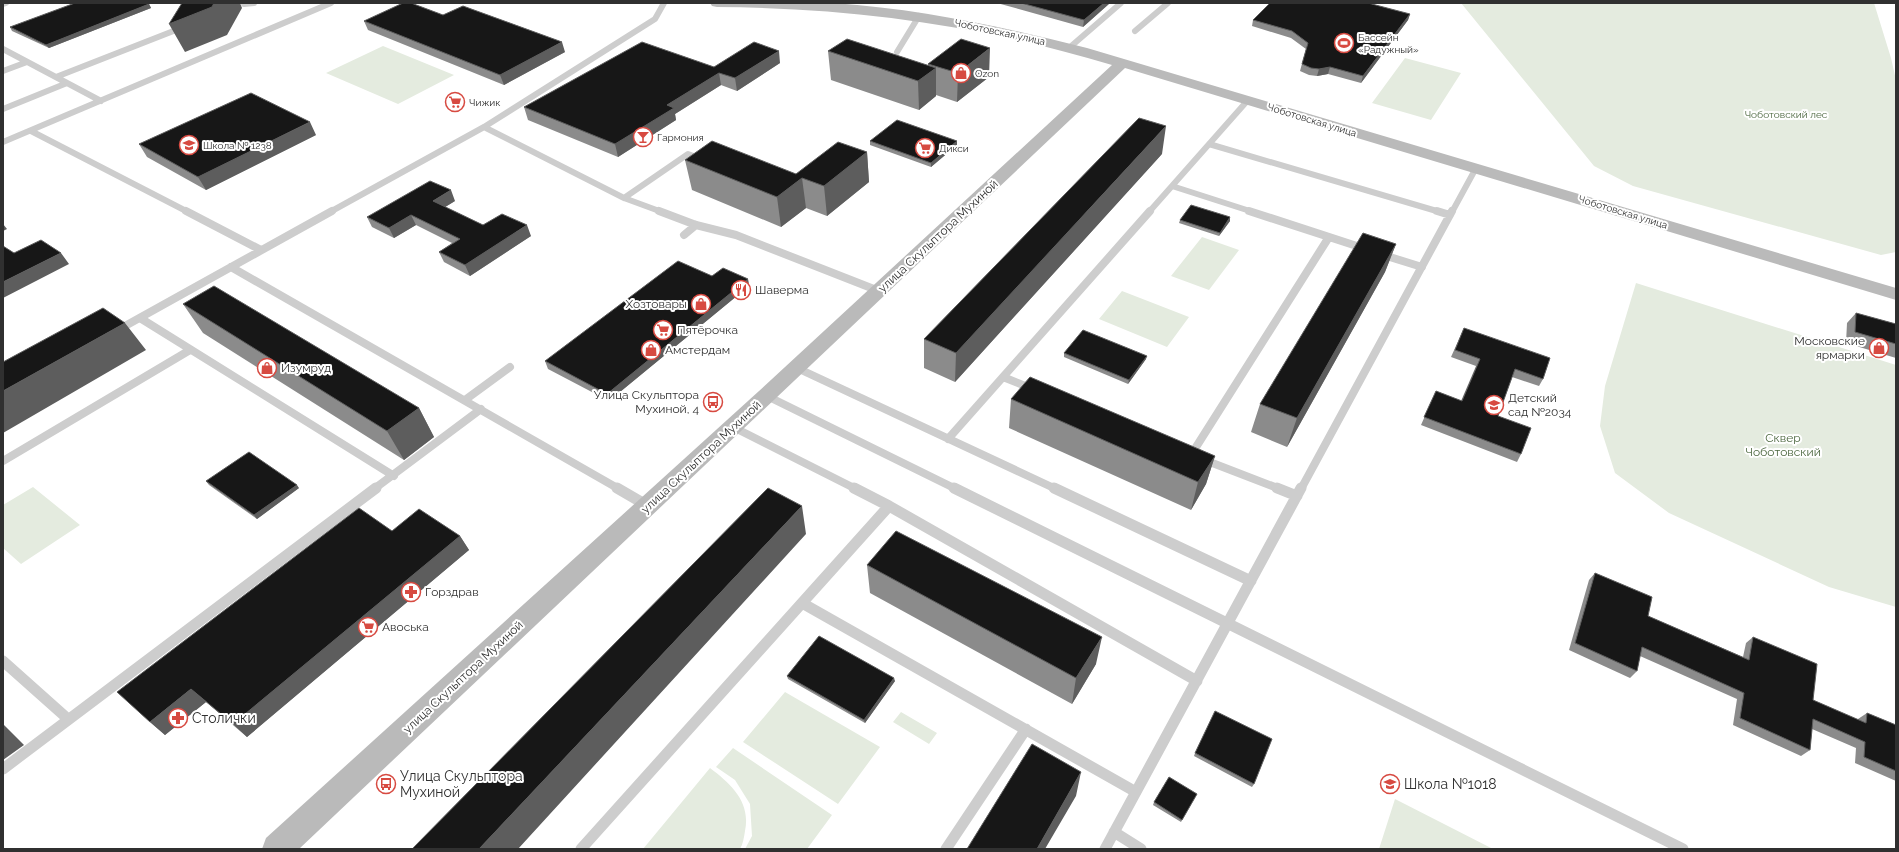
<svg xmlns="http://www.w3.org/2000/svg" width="1899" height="852" font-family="Raleway,sans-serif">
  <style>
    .green { fill: #e4ebdf }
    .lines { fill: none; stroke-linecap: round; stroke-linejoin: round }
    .lane-far2 { stroke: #cdcdcd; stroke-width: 6 }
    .lane-far1 { stroke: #cdcdcd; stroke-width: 8 }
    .lane { stroke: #cdcdcd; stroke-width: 11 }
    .secondary { fill: #bababa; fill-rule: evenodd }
    .wall { fill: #8b8b8b }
    .shaded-wall { fill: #5d5d5d }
    .building { fill: #171717; stroke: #5d5d5d }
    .labels { text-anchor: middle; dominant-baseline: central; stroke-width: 4; stroke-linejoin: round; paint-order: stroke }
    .far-street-label { font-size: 10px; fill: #303030; stroke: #fff }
    .far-poi-label { font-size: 10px; fill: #303030; stroke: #fff; text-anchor: start }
    .far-park-label { font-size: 10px; fill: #4d6840; stroke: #fff }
    .street-label { font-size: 12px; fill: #303030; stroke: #fff }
    .poi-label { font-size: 12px; fill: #303030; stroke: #fff; text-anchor: start }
    .park-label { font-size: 12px; fill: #4d6840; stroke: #fff }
    .near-poi-label { font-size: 14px; fill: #303030; stroke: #fff; text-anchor: start }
  </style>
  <rect width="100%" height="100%" fill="#fff"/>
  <path class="green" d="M1461 3H1874L1891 58 1896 80V252L1881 255 1633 186 1594 166Z
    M383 46 454 75 398 104 326 73Z
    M1405 58 1461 73 1431 120 1372 103Z
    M1202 237 1239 250 1209 290 1171 276Z
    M1636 283 1896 365V607L1829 587 1669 513 1615 473 1600 426 1605 386Z
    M1122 291 1189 317 1167 347 1099 319Z
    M33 487 80 525 21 564 3 548V505Z
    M785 692 880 747 838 804 743 742Z
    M901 712 937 733 929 744 893 722Z
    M733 748 832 815 807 849H745L752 836 750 804 735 780 716 767Z
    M710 768C731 784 751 802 745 831 744 837 743 844 740 849H643Z
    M1395 799 1493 849H1379Z"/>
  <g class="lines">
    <path class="lane-far2" d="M3 4 6 3
      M244 4 254 3
      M1135 31 1168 3
      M1069 48 1121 3
      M3 49 101 101
      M897 52 919 16
      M3 71 27 62
      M56 77 176 30 193 3
      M3 109 67 83
      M484 127 624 198 662 212
      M31 131 188 212
      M3 142 331 3
      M1209 144 1440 212
      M1172 186 1253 212
      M624 198 688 154 702 159
      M330 212 484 127 655 19 664 3
      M1149 212 1248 100
      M1452 212 1476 168"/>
    <path class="lane-far1" d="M186 211 261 250
      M659 211 696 225 736 235 879 291
      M1249 211 1366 249
      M1437 211 1450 215
      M684 235 696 225
      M1380 254 1422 267
      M231 267 619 489
      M140 318 394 476
      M116 331 332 211
      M797 368 1056 489
      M1003 377 1033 389
      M767 396 956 489
      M465 400 510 367
      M733 427 856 489
      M948 439 1150 211
      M1191 455 1329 237
      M1202 459 1280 489
      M3 461 190 350
      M374 489 481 409
      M1301 489 1452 211"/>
    <path class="lane" d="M617 488 648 506
      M854 488 889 506 1197 681
      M954 488 1683 849
      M1054 488 1251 581
      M1277 488 1297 496
      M802 603 1136 792
      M3 661 68 719
      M3 769 376 488
      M1114 832 1141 849
      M581 849 889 506
      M946 849 1026 729
      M1105 849 1301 488"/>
    <path class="secondary" d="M710 3C751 3 793 0 834 3 920 9 1004 27 1087 48L1896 288V300L1125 68 299 849H262L266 838 759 391 1112 65C979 25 855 8 717 7L712 6Z"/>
  </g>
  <path class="wall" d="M997 3H1110L1083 27Z
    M149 4 151 8 49 48 12 31 10 27Z
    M1410 14 1408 20 1361 83 1328 74 1317 76 1309 75 1300 71 1306 49 1291 38 1252 26 1253 20Z
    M443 15 565 52 504 85 368 30 364 21Z
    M828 51 928 65V64L989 77 957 102 936 95V96L919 110 831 80Z
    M780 63 737 91 721 85 675 114 676 120 618 157 528 120 524 107 714 67Z
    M316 135 206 190 147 157 139 144Z
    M870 141 957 145 931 167 870 145Z
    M867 152 869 182 827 216 806 208 781 227 692 190 685 160 796 174Z
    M1162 154 955 382 924 368V339Z
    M455 201 445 207 483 225 531 236 470 276 444 262 439 252 452 243 416 225 394 238 372 227 367 217Z
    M1230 217V221L1219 236 1179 223 1180 220Z
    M1396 244 1385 272 1287 447 1251 432 1260 404Z
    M712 276 748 279 749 286 609 401 548 369 545 361Z
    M183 304 419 408 434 437 404 460 203 333Z
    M1856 313 1896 324V358L1846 343 1847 323Z
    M1464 328 1543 379 1539 386 1512 377 1498 416 1521 454 1517 462 1421 425 1436 391 1461 401 1476 366 1451 357Z
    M1064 353 1146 359 1128 384 1064 357Z
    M1011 399 1215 456 1206 484 1191 510 1009 428Z
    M206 481 299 488 257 519 209 485Z
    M392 531 460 536 469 550 247 737 206 702 165 735 150 722Z
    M867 565 1096 664 1072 704 870 593Z
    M1595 573 1648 616 1743 657 1746 643 1753 637 1813 700 1858 720V719L1867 713 1896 725V781L1855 763 1856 748 1812 729 1810 750 1801 756 1733 725 1737 699 1640 656 1637 671 1630 678 1569 650 1589 580Z
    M787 676 895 681 865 723 788 679Z
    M1195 753 1254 784 1252 787 1194 756Z
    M1195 797 1181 822 1153 805 1154 802Z"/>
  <path class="shaded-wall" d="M214 3H240L242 8 227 35 185 52 169 24Z
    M1104 3H1110L1083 27 1084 20Z
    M149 4 151 8 49 48 46 45Z
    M1410 14 1408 20 1361 83 1363 76Z
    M562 42 565 52 504 85 500 75Z
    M990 48 989 77 957 102 958 73Z
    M779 51 780 63 737 91 735 78Z
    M1330 67 1328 74 1317 76 1319 69Z
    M936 68V96L919 110 918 81Z
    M719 73 721 85 675 114 676 120 618 157 615 144 667 105Z
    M310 122 316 135 206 190 198 177Z
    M1166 126 1162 154 955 382 956 353Z
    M957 141V145L931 167V163Z
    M867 152 869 182 827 216 824 186Z
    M802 178 806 208 781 227 777 197Z
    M451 190 455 201 437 212 433 201Z
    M411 215 416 225 394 238 389 228Z
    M1230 217V221L1219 236 1220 233Z
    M3 224 7 229 3 231Z
    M527 225 531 236 470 276 465 265Z
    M1396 244 1385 272 1287 447 1297 418Z
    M61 253 69 264 3 298V282Z
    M748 279 749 286 609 401 607 394Z
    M125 323 146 350 3 433V391Z
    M1147 356 1146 359 1128 384 1129 380Z
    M419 408 434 437 404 460 387 431Z
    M1215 456 1206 484 1191 510 1198 482Z
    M297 485 299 488 257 519 254 515Z
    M802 506 806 534 518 849H479Z
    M460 536 469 550 247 737 233 724Z
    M1102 637 1096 664 1072 704 1076 678Z
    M894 678 895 681 865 723 864 720Z
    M191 689 206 702 165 735 150 722Z
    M3 724 24 745 3 760Z
    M1081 772 1076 796 1045 849H1037Z"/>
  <path class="building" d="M75 3H146L149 4 46 45 10 27Z
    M182 3H214L212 7 169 24Z
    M403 3H411L443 15 463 6 562 42 500 75 364 21Z
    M1021 3H1104L1084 20Z
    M1270 3H1368L1410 14 1363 76 1330 67 1319 69 1311 68 1302 64 1308 43 1292 31 1253 20Z
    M847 39 936 68 918 81 828 51Z
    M961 39 990 48 958 73 928 64Z
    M642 42 714 67 754 42 779 51 735 78 719 73 667 105 674 108 615 144 524 107Z
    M251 93 310 122 198 177 139 144Z
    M1139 118 1166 126 956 353 924 339Z
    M897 120 957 141 931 163 870 141Z
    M712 141 796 174 838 142 867 152 824 186 802 178 777 197 685 160Z
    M430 181 451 190 433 201 483 225 502 214 527 225 465 265 439 252 460 239 411 215 389 228 367 217Z
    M1191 205 1230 217 1220 233 1180 220Z
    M1363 233 1396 244 1297 418 1260 404Z
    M41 240 61 253 3 282V246L14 253Z
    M678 261 712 276 723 268 748 279 607 394 545 361Z
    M214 286 419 408 387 431 183 304Z
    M103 308 125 323 3 391V362Z
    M1856 313 1896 324V344L1855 332Z
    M1464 328 1550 358 1543 379 1515 369 1498 416 1531 428 1521 454 1424 417 1436 391 1462 401 1480 359 1455 350Z
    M1083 330 1147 356 1129 380 1064 353Z
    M1030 377 1215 456 1198 482 1011 399Z
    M249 452 297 485 254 515 206 481Z
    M768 488 802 506 479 849H412Z
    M359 508 392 531 419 509 460 536 233 724 191 689 150 722 117 692Z
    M896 531 1102 637 1076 678 867 565Z
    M1595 573 1652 597 1648 616 1749 660 1753 637 1817 664 1813 700 1866 723 1867 713 1896 725V771L1864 757 1865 742 1813 719 1810 750 1740 718 1744 693 1642 647 1637 671 1575 643Z
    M819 636 894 678 864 720 787 676Z
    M1215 711 1272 739 1254 784 1195 753Z
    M1032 744 1081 772 1037 849H967Z
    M1169 777 1197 794 1182 820 1154 802Z"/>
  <defs>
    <g id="stadium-ring" transform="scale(1)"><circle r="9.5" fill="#fff" stroke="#d74a41" stroke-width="1.5"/><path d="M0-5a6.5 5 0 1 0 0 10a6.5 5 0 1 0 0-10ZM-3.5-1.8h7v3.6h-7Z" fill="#d74a41"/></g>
    <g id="shop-ring" transform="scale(1)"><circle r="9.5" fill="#fff" stroke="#d74a41" stroke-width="1.5"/><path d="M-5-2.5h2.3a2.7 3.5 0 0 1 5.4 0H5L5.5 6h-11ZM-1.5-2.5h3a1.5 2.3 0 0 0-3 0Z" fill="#d74a41"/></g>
    <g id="supermarket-ring" transform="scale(1)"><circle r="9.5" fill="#fff" stroke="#d74a41" stroke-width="1.5"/><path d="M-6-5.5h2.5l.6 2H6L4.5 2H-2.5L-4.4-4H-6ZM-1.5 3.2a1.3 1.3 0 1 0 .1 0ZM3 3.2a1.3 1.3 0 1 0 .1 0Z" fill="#d74a41"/></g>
    <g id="bar-ring" transform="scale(1)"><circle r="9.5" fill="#fff" stroke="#d74a41" stroke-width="1.5"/><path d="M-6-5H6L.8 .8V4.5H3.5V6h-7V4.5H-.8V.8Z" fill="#d74a41"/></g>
    <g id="school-ring" transform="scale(1)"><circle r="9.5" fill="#fff" stroke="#d74a41" stroke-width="1.5"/><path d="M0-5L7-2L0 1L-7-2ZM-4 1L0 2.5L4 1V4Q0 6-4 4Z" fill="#d74a41"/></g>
    <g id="restaurant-ring" transform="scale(1)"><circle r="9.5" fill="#fff" stroke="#d74a41" stroke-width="1.5"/><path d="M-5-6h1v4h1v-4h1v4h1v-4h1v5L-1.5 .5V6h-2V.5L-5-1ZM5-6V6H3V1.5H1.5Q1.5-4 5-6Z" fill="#d74a41"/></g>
    <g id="bus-ring" transform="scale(1)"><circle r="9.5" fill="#fff" stroke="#d74a41" stroke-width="1.5"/><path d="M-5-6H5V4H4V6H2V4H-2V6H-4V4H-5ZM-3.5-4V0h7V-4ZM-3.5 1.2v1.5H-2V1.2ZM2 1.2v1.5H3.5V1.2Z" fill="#d74a41"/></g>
    <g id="pharmacy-ring" transform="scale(1)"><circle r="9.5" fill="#fff" stroke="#d74a41" stroke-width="1.5"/><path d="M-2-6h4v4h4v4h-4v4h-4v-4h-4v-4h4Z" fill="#d74a41"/></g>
  </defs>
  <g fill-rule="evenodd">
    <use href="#stadium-ring" x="1344" y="43"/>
    <use href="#shop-ring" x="961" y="73"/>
    <use href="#supermarket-ring" x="455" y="102"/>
    <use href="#bar-ring" x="643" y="137"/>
    <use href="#school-ring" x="189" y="145"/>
    <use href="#supermarket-ring" x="925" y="148"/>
    <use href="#restaurant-ring" x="741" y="290"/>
    <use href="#shop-ring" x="701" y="304"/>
    <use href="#supermarket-ring" x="663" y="330"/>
    <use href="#shop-ring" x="1879" y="348"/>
    <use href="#shop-ring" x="651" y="350"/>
    <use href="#shop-ring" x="267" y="368"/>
    <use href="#bus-ring" x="713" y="402"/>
    <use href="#school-ring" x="1494" y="405"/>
    <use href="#pharmacy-ring" x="411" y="592"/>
    <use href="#supermarket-ring" x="368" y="627"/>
    <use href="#pharmacy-ring" x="178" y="718"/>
    <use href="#bus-ring" x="386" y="784"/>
    <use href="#school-ring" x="1390" y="784"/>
  </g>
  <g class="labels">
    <g class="far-street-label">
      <text transform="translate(1000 32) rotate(12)">Чоботовская улица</text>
      <text transform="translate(1312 120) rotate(17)">Чоботовская улица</text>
      <text transform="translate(1623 212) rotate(17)">Чоботовская улица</text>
    </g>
    <g class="far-poi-label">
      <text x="1358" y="37">Бассейн<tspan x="1358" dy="12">«Радужный»</tspan></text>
      <text x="975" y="73">Ozon</text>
      <text x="469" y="102">Чижик</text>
      <text x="657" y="137">Гармония</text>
      <text x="203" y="145">Школа № 1238</text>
      <text x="939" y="148">Дикси</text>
    </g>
    <g class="far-park-label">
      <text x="1786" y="114">Чоботовский лес</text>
    </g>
    <g class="street-label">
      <text transform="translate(938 236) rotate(-43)">улица Скульптора Мухиной</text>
      <text transform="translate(701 457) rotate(-43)">улица Скульптора Мухиной</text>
      <text transform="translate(463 677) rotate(-43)">улица Скульптора Мухиной</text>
    </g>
    <g class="poi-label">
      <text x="755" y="290">Шаверма</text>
      <text x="687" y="304" text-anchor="end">Хозтовары</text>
      <text x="677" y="330">Пятёрочка</text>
      <text x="1865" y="341" text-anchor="end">Московские<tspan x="1865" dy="14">ярмарки</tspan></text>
      <text x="665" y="350">Амстердам</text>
      <text x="281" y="368">Изумруд</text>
      <text x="699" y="395" text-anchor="end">Улица Скульптора<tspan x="699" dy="14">Мухиной, 4</tspan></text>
      <text x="1508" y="398">Детский<tspan x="1508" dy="14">сад №2034</tspan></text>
      <text x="425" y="592">Горздрав</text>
      <text x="382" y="627">Авоська</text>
    </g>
    <g class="park-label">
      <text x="1783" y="438">Сквер<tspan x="1783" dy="14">Чоботовский</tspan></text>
    </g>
    <g class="near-poi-label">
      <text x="192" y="718">Столички</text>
      <text x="400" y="776">Улица Скульптора<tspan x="400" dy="16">Мухиной</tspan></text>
      <text x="1404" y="784">Школа №1018</text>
    </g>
  </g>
  <rect width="1899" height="852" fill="none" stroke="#303030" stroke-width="8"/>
</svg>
